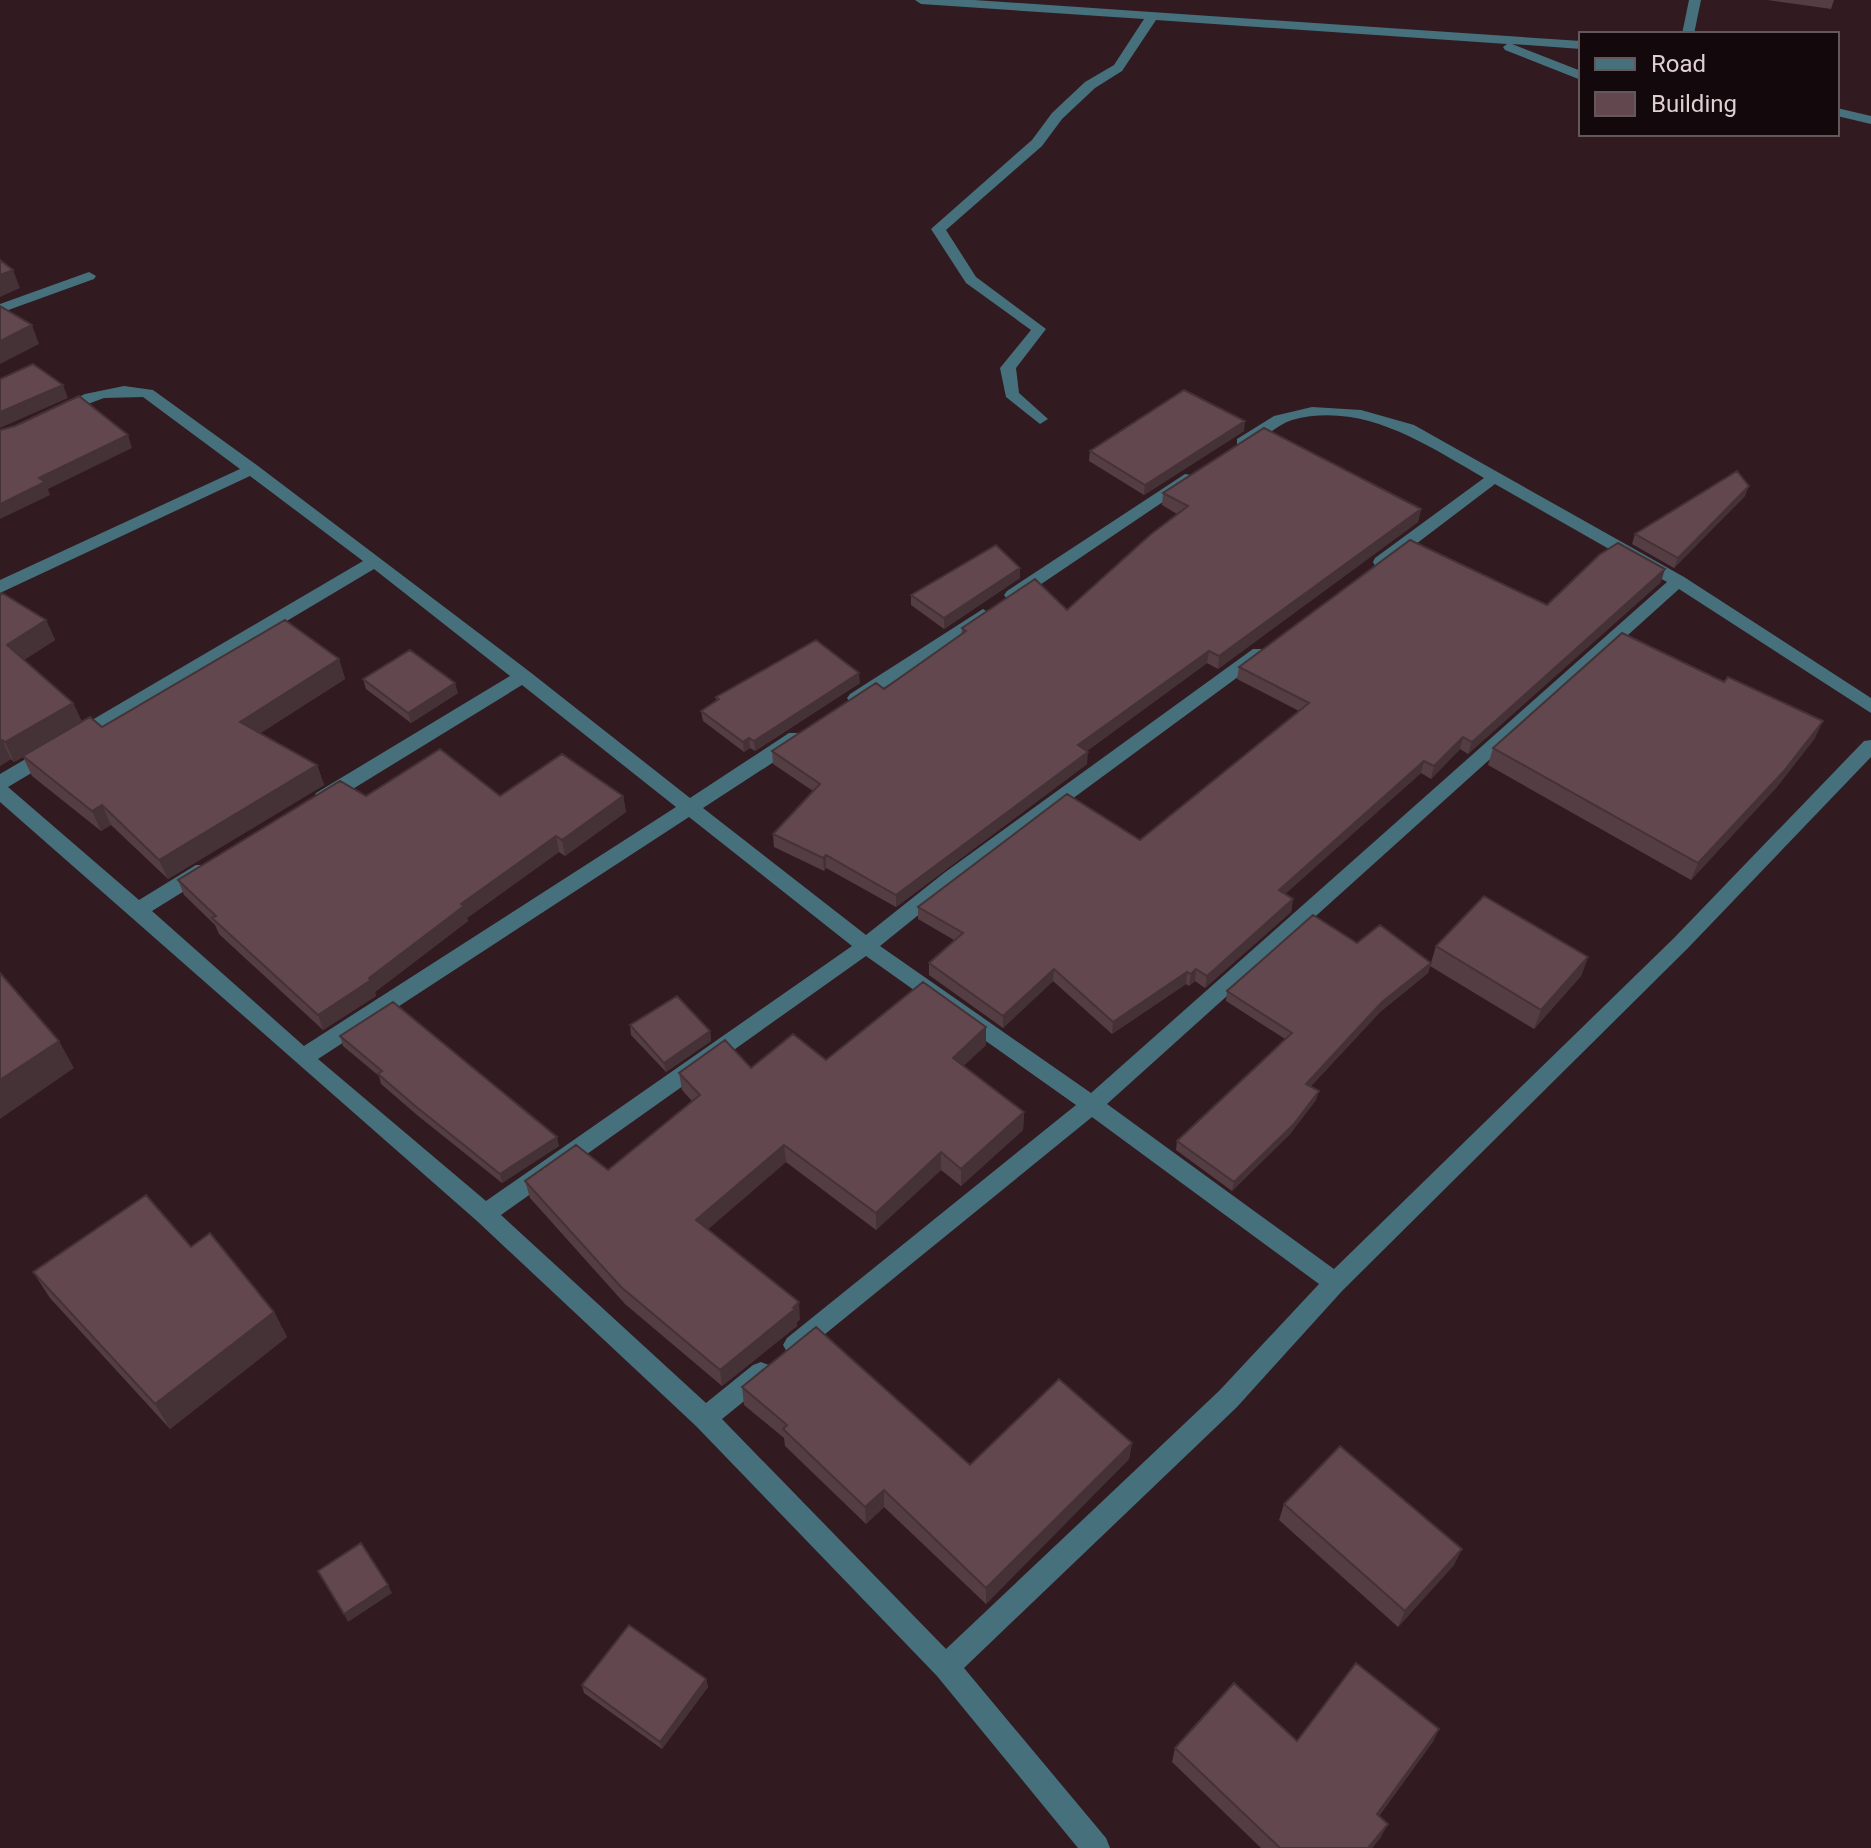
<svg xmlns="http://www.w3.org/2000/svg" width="1871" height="1848" font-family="Roboto,sans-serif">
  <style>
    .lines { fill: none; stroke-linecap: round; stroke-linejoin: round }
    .minor { fill: #46717c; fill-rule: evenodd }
    .wall { fill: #543d43 }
    .shaded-wall { fill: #453237 }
    .building { fill: #62474e; stroke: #453237; stroke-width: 2 }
  </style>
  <rect width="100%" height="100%" fill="#321a21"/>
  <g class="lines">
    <path class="minor" d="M915 0H974L1581 41V49L1512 44 1581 71V80L1505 50 1503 47 1507 44 1156 20 1122 71 1095 88 1062 119 1042 146 946 230 976 277 1046 329 1016 368 1019 393 1048 419 1040 424 1006 397 1000 368 1031 330 966 283 931 229 1032 140 1052 113 1085 82 1114 65 1144 19 921 4Z
      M1689 0H1701L1694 34H1682Z
      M1837 108 1871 116V124L1837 116Z
      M89 272 96 276 94 279 0 313V304Z
      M124 386 153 390 258 466 530 672 690 798 789 733H803L805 738 803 743 703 808 866 935 944 873 1253 649H1265L1268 653 1265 657 958 883 880 946 1091 1093 1667 582 1495 484 1387 566H1375L1373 562 1375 558 1484 478C1425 444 1363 401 1292 420 1275 425 1255 449 1237 445V439L1274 416 1312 407 1361 410 1414 425 1684 577 1871 698V713L1679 589 1107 1104 1334 1269 1674 938 1864 741 1871 740V757L1688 948 1343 1290 1237 1407 964 1668 1106 1838 1110 1848H1078L937 1676 696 1426 477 1221 0 802V774L363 561 250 476 0 593V580L240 469 143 397 104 398 58 415 50 410 85 394ZM374 569 510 676 316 793 314 798 316 803H330L522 685 676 807 304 1046 152 911 210 875 213 870 210 865H196L139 900 8 787ZM689 817 852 946 486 1201 318 1059ZM866 956 1076 1105 787 1338 783 1345 787 1352 795 1356 803 1352 1092 1117 1319 1284 1219 1391 946 1649 722 1419 769 1381 773 1373 769 1365 761 1362 753 1365 706 1403 501 1215Z
      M1185 474 1191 475V483L1019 599H1007L1004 595 1007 591Z
      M983 609 992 615 989 619 862 702H850L847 698 850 694Z"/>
  </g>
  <path class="wall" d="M1767 0H1834L1831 9Z
    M1244 431 1144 495 1089 461 1090 451Z
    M1163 493 1421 509 1418 522 1218 669 1207 663 1087 751V764L896 907 826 868 824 871 774 847 773 834 813 791 773 764 772 751 884 689 961 635 962 628 1067 610 1177 514 1162 505Z
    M1745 496 1674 568 1632 544 1635 534Z
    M1020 568V578L944 629 911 605V595Z
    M1661 582 1468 754 1460 749 1431 779 1421 773 1285 894 1293 899 1291 912 1205 988 1195 981 1189 986 1186 984 1112 1034 1053 981 1003 1028 929 975V963L954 940 918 919V907L1140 840 1299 711 1237 679 1239 667Z
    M0 595 46 620 55 640 24 660 73 703 82 722 102 727 339 659 345 679 260 733 317 765 324 785 168 879 111 825 101 831 32 776 23 757 14 762 11 759 0 766Z
    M363 679 458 693 411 723 366 689Z
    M860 683 755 751 750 748 744 752 703 721 701 711 716 701V697Z
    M1815 738 1776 788 1691 880 1488 765 1493 748Z
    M366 796H623L626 812 565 856 559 852 467 918 468 921 375 992 376 996 323 1030 219 934 215 925 184 895 178 880Z
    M1357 943 1431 963 1428 973 1380 1012 1311 1086 1316 1100 1290 1134 1232 1191 1176 1150 1177 1141 1285 1039 1226 1001 1227 991Z
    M1436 946 1588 957 1581 976 1534 1029 1430 966Z
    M630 1025 710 1031 711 1041 666 1072 631 1035Z
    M986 1027V1045L963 1066 1024 1112 1023 1130 961 1186 941 1170 876 1230 786 1162 708 1229 800 1319 797 1322V1326L722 1386 625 1304 530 1198 525 1181 608 1170 692 1101 682 1090 679 1073 751 1068 826 1060Z
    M340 1036 559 1146 502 1183 417 1115 381 1084 379 1076 343 1046Z
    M33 1272 274 1312 287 1337 170 1429 50 1298Z
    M742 1387 970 1465 1132 1443 1129 1459 986 1604 884 1507 866 1524 785 1446 784 1438 744 1405Z
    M1284 1504 1454 1565 1398 1627 1279 1520Z
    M706 1679 708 1687 662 1749 584 1693 582 1685Z
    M1439 1729 1432 1743 1379 1816 1381 1837 1372 1848H1261L1172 1762 1175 1748 1297 1741Z"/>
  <path class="shaded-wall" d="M13 270 20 288 0 297V275Z
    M32 325 39 344 0 364V341Z
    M63 385 68 398 0 428V412Z
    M1245 421 1244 431 1144 495 1145 485Z
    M128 435 132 448 48 489 50 495 0 519V504L39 478Z
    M1749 486 1745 496 1674 568 1678 558Z
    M1421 509 1418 522 1218 669 1219 656Z
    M1020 568V578L944 629V618Z
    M1665 569 1661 582 1468 754 1472 742Z
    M46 620 55 640 16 665 7 645Z
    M1209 651 1207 663 1077 758 1078 745Z
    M339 659 345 679 247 742 240 722Z
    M859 673 860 683 755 751 754 741Z
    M455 683 458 693 411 723 408 713Z
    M73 703 82 722 14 762 5 742Z
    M1823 721 1815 738 1776 788 1691 880 1698 863Z
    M1463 737 1460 749 1431 779 1434 766Z
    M749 738 750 748 744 752 743 742Z
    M2 740 11 759 0 766V741Z
    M1088 752 1087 764 896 907V895Z
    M1424 761 1421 773 1276 902 1279 890Z
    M317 765 324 785 168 879 159 860Z
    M623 796 626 812 565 856 562 840Z
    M102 805 111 825 101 831 92 811Z
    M556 836 559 852 467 918 468 921 375 992 376 996 323 1030 318 1015 369 978 461 904Z
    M826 855V868L824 871 823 858Z
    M1293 899 1291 912 1205 988 1207 976Z
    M1588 957 1581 976 1534 1029 1541 1010Z
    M1431 963 1428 973 1380 1012 1304 1094 1306 1084 1382 1002Z
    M1054 969 1053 981 1003 1028V1016Z
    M1196 969 1195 981 1189 986 1191 974Z
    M1187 972 1186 984 1112 1034 1113 1022Z
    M986 1027V1045L953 1076V1058Z
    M710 1031 711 1041 666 1072 664 1063Z
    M59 1041 74 1068 0 1119V1080Z
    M1319 1091 1316 1100 1290 1134 1232 1191 1234 1182Z
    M1024 1112 1023 1130 961 1186V1169Z
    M557 1137 559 1146 502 1183 500 1174Z
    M784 1145 786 1162 699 1237 696 1220Z
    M941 1152V1170L876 1230V1213Z
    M799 1302 800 1319 797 1322V1326L722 1386 720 1370Z
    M274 1312 287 1337 170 1429 155 1404Z
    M1132 1443 1129 1459 986 1604V1588Z
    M884 1490V1507L866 1524 865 1507Z
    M1462 1549 1454 1565 1398 1627 1405 1611Z
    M388 1585 392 1593 348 1622 344 1614Z
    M706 1679 708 1687 662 1749 660 1742Z
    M1439 1729 1432 1743 1370 1827 1377 1814Z
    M1388 1824 1381 1837 1372 1848H1368Z"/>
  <path class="building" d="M0 260 13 270 0 275Z
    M0 306 32 325 0 341Z
    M33 364 63 385 0 412V379Z
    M1184 390 1245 421 1145 485 1090 451Z
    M79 396 128 435 39 478 45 482 0 504V430L15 426Z
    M1264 428 1421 509 1219 656 1209 651 1078 745 1088 752 896 895 826 855 823 858 773 834 820 784 772 751 876 683 884 689 966 631 962 628 1035 579 1067 610 1150 535 1188 506 1163 493Z
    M1737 471 1749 486 1678 558 1635 534Z
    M1410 540 1547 605 1599 555 1618 543 1665 569 1472 742 1463 737 1434 766 1424 761 1279 890 1293 899 1207 976 1196 969 1191 974 1187 972 1113 1022 1054 969 1003 1016 929 963 963 933 918 907 1067 794 1140 840 1309 703 1239 667Z
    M996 545 1020 568 944 618 911 595Z
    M2 593 46 620 7 645 73 703 5 742 2 740 0 741V595Z
    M285 620 339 659 240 722 317 765 159 860 102 805 92 811 23 756 90 717 102 727Z
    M1622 633 1724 682 1728 677 1823 721 1784 771 1698 863 1493 748Z
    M816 640 859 673 754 741 749 738 743 742 701 711 719 699 716 697Z
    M410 650 455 683 408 713 363 679Z
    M440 749 500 796 562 754 623 796 562 840 556 836 461 904 464 906 369 978 371 980 318 1015 212 918 216 916 178 880 340 781 366 796Z
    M1484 896 1588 957 1541 1010 1436 946Z
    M1313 915 1357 943 1380 925 1431 963 1382 1002 1306 1084 1319 1091 1293 1125 1234 1182 1177 1141 1292 1033 1227 991Z
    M0 973 59 1041 0 1080Z
    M923 982 986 1027 953 1058 1024 1112 961 1169 941 1152 876 1213 784 1145 696 1220 799 1302 793 1308 795 1309 720 1370 621 1287 525 1181 576 1145 608 1170 700 1095 679 1073 725 1040 751 1068 793 1034 826 1060Z
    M677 996 710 1031 664 1063 630 1025Z
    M393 1002 557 1137 500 1174 414 1105 378 1074 382 1071 340 1036Z
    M146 1195 191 1247 210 1233 274 1312 155 1404 33 1272Z
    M816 1327 970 1465 1059 1379 1132 1443 986 1588 884 1490 865 1507 783 1429 787 1425 742 1387Z
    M1340 1446 1462 1549 1405 1611 1284 1504Z
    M361 1543 388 1585 344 1614 318 1571Z
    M629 1625 706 1679 660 1742 582 1685Z
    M1356 1663 1439 1729 1377 1814 1388 1824 1368 1848H1280L1175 1748 1234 1683 1297 1741Z"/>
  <rect x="1579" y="32" width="260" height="104" fill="#13080b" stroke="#65585b" stroke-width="2"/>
  <rect x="1595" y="58" width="40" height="12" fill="#46717c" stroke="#65585b" stroke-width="2"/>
  <text x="1651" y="72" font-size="24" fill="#dfcfd3">Road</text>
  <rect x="1595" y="92" width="40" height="24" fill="#62474e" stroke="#65585b" stroke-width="2"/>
  <text x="1651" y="112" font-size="24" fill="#dfcfd3">Building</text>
</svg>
